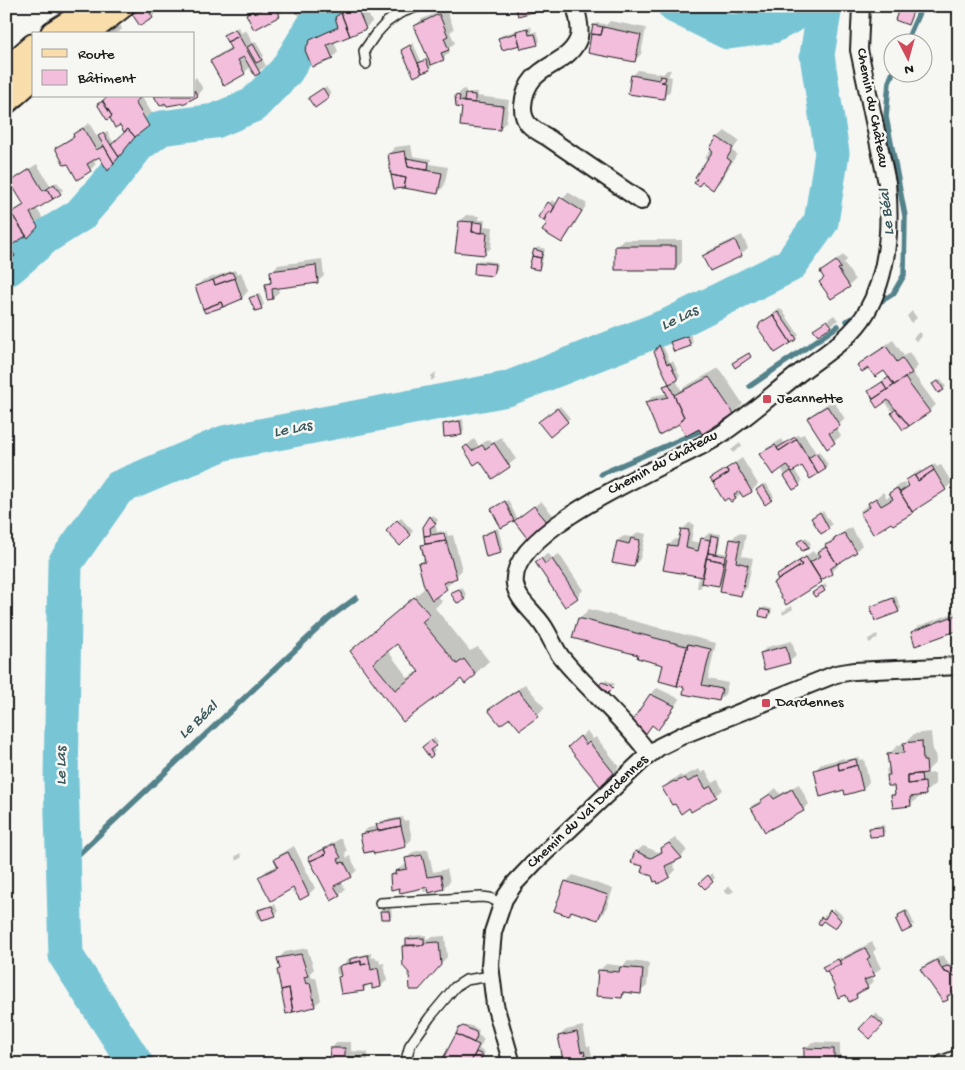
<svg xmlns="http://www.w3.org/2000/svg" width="965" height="1070" font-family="'Gochi Hand',sans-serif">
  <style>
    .shadow { fill: #0003; fill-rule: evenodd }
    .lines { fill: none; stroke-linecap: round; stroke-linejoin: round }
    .stream { stroke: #53828b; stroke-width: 5.5 }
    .river { stroke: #78c6d5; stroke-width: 35 }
    .building { fill: #f2bedc; stroke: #1c1c1c; fill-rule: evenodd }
    .lane-casing { stroke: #1c1c1c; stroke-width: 12 }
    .street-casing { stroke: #1c1c1c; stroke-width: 20 }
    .primary-casing { stroke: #1c1c1c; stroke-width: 30 }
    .lane { stroke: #f6f6f2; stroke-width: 9 }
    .street { stroke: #f6f6f2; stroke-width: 16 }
    .primary { stroke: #f9ddab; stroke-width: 26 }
    .poi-dot { fill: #d1495b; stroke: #f6f6f2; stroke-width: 2 }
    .labels { text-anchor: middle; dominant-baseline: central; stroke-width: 5; stroke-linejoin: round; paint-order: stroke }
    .street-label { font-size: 15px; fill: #1c1c1c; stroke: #f6f6f2 }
    .poi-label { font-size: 15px; fill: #1c1c1c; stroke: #f6f6f2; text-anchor: start }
    .water-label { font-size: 16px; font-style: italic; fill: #3c585d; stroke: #f6f6f2 }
  </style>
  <rect width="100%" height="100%" fill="#f6f6f2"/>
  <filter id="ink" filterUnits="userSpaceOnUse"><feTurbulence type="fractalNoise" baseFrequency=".02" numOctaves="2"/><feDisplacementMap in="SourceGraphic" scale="10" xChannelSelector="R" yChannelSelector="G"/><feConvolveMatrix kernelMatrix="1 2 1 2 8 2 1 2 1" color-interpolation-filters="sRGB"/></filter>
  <g filter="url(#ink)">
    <path class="shadow" d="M145 6H150L155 14 152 17 134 14Z
      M256 6H260L261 8 264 6H284L285 9 279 15 248 14Z
      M293 6H308L303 9 309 21 305 26Z
      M349 6H372L367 11 372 22 365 28 334 41 338 52 332 58 306 50 344 25 343 23 316 36 338 24 336 17Z
      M446 9 454 29 450 32 455 43 448 48 450 52 443 58 431 64 432 66 429 69 415 76 402 50 413 43 421 61 429 57 415 26 422 19Z
      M610 21 646 28 641 54 635 60 594 25 597 23 605 24V26Z
      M119 23 122 29 119 32 116 34H106L105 32Z
      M531 26 532 33 537 31 540 41 537 44 521 43 502 48 499 38 502 35Z
      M238 27 241 33 246 30 253 43 256 42 264 56 262 58 266 66 255 74 251 66 244 73 224 84 211 61 218 55 231 47 227 33Z
      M638 70 663 74 667 70H671L668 76 672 77 670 91 663 98 632 76Z
      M196 77 203 89 197 95 185 101 166 105 162 107 156 96H194V79Z
      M326 87 331 94 328 97 313 95Z
      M463 89 466 90 465 95 469 92H478L477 96 509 100 506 122 499 129 464 107 457 106V96Z
      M109 96H141L155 118 136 135 108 169 99 155 93 159 96 164 90 170 68 162 57 148 89 123 98 138 107 131 114 144 126 132 117 113 99 104Z
      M725 131 739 141 732 151 737 154 720 182 713 188 707 161 705 158 718 137Z
      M411 145 413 156 431 159 430 164 448 167 444 186 438 193 389 154 395 147Z
      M37 164 50 185 57 182 63 190 61 192 60 190 36 208 44 220 29 236 26 234 11 244 17 253 8 260 6 258V214L13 209 14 211 25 203 12 183 18 176Z
      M568 192 587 204 568 235 562 242 549 223 540 217 552 200 558 204Z
      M466 215 479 216 478 220H485L484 226 493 227 491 248 484 254 460 221Z
      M742 235 748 248 741 254 710 269 704 256 710 250Z
      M623 240H682V262L676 268 617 246Z
      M538 247 545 249 541 266 538 269 535 250Z
      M843 255 847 260 844 263 855 280 849 286 825 278 821 272Z
      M322 259 324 276 317 282 278 287 279 292 272 298 267 284 272 279V271L278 265Z
      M479 260 497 262 496 272 493 274 476 263Z
      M235 270 237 274 241 272 248 291 242 298 222 306 196 287 203 280Z
      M260 293 264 305 255 310 251 298Z
      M779 309 782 310 799 335 796 338 761 324Z
      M912 311 917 318 911 323 907 316Z
      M834 315 838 320 818 334 815 329Z
      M919 332 922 336 916 341 913 338Z
      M690 334 693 342 690 345 671 342 674 339Z
      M893 340 904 356 909 352 918 366 912 372 936 405 929 411 903 429 885 401 875 399 870 391 890 377 884 369 859 365 865 359Z
      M662 344 670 362 673 361 680 376 676 380 681 390 686 386 719 368 743 404 733 413 699 427 681 424 646 403 653 396 668 393 665 386 669 382 655 352Z
      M436 372 435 378 431 381V376Z
      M941 379 946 387 943 389 934 384Z
      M833 400 845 419 836 427 841 436 827 447 809 418 815 412Z
      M560 406 570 418 567 421 543 420Z
      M463 419 464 431 461 434 444 425 447 422Z
      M804 434 816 453 819 451 828 465 825 468 803 464 794 469 802 482 793 489 782 470 785 465 761 454 767 448 782 439 784 443 798 435 799 436Z
      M501 437 516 459 492 478 480 460 464 448 474 439 479 446 489 439 492 443Z
      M740 443 742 446 733 453 731 450Z
      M742 458 758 484 752 491 743 496 742 493 731 501 712 479Z
      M935 464 937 467 941 465 952 483 945 489 893 524 862 513 860 511 883 492 887 498 892 495 890 493 897 486 904 482 907 486 910 484 908 481 914 474 921 470 922 472Z
      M766 483 774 497 772 499 760 487Z
      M508 500 518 520 541 501 553 515 527 537 515 520 501 527 495 507Z
      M823 511 832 525 821 532 815 515Z
      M433 515 438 520 435 524 437 532 442 531 443 537H446L445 531H446L448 536 453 535 462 570 456 576 451 579 453 581 437 595 442 601 435 608 470 651 478 647 489 661 475 674 461 677 403 720 352 651 365 638 426 587 420 564 425 558 422 546 426 542 431 517ZM398 642 419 670 408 678 388 651Z
      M401 518 413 531 400 544 387 531Z
      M689 523 694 524 691 541 701 543 702 539 709 533 721 534 718 552 729 554 732 539 738 533 746 534 742 556 753 558 747 588 741 594 724 580 719 585 704 582 700 588H697L699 575 669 545 675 539 680 540 682 530Z
      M851 527 862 545 856 551 836 563 838 566 821 581 779 579 781 574 807 555 813 551 815 554 822 549 833 539Z
      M498 528 503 549 500 552 482 536 485 533Z
      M638 532 646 534 640 559 634 566 614 562 619 539 624 536 633 537Z
      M806 537 811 544 808 547 799 543Z
      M548 553 552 558 559 554 583 590 577 597 537 563Z
      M825 584 827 587 824 590H817Z
      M462 587 467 596 464 599 452 593Z
      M896 596 901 608 899 611 876 619 871 608 874 605Z
      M792 606 793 609 783 615 782 612Z
      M764 607 772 609 771 614 768 617 761 610Z
      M589 609 716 643 708 679 728 683 725 694 719 700 686 686 664 664 640 654 579 619Z
      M959 611V629L912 632 919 626Z
      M877 634 878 638 869 643 868 639Z
      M792 641 796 656 789 662 761 653 767 647Z
      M606 680 615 684 608 691 601 685Z
      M525 684 545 708 520 729 510 716 489 710 496 704Z
      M657 688 680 699 665 722 658 728 653 725 645 733 651 694Z
      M587 731 593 739 596 737 619 766 617 768 619 769 615 773 614 771 600 784 570 747Z
      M931 732 933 752H935L936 762 924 774 935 773V784L910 805 892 796 896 792 895 784 889 776 891 774H887L886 770 890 766 888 755 898 745 904 744 914 734Z
      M434 738 438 743 432 747 435 751 430 756 426 744Z
      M959 743V781L956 780Z
      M859 757V760L864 759 869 782 863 789H845L815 771 821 764 844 758 845 760Z
      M699 769 701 773 705 770 713 783 718 780 723 790 716 796 664 788 670 781 681 775 682 777Z
      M799 784 809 804 803 810 765 831 751 806 763 799 776 788 780 794Z
      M403 817 404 821 408 820 412 839 405 846 364 854 365 853 361 834 368 828 378 826 380 821Z
      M884 825 885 832 882 835 870 829 873 826Z
      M341 838 347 851 345 853 347 858 350 856 357 870 351 876 341 881 345 889 339 895 310 857Z
      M675 838 687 850 682 856 683 858 673 864 676 870 670 876 659 882 644 866 636 852 643 846 658 852 663 850 662 848 669 842Z
      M294 846 315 888 309 894 300 899 296 891 293 893 292 891 297 886 260 878 266 871 278 865 275 859 282 853Z
      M428 849 433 872 447 869 450 882 443 888 424 892 423 889 426 886 400 887 391 875 398 869 407 864 406 859 413 852Z
      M240 853 242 857 236 861 235 857Z
      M712 873 715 878 705 887 701 884Z
      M573 875 613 889 605 912 598 919 573 910 569 914 566 882Z
      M729 886 734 891 731 893 726 894 724 891Z
      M275 904 278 912 275 914 258 919 256 912 258 909Z
      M391 908 392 916 389 918 381 912 384 909Z
      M834 908 843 916 838 925 835 928 824 920 819 923 825 915 828 916Z
      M908 910 914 924 903 931 899 915Z
      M426 935V939L432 937 445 936 447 957 425 982 404 946 411 936Z
      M872 942 876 949 873 952 881 968 871 976 874 981 856 997 846 993 829 971 823 967 841 957 842 959 847 955Z
      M307 948 314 969 309 974H311L312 978 316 977 321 1000 314 1006 278 971 281 968 279 958 285 952Z
      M371 953 372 958 376 957V960L379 959 380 964 384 963 387 980 381 986 373 983 369 984 363 990 340 977 343 974 337 975 336 968 339 965H343L348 959 354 957Z
      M943 955 949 964 951 963 959 967V992L953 990 954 992 947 999 922 969 928 963Z
      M628 961 649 963 647 986 640 992 627 991 621 997 599 971 606 964 623 966Z
      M876 1013 885 1022 870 1038 861 1029Z
      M469 1025 479 1030 478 1035 484 1039 479 1049 485 1052 479 1064H441L460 1029Z
      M583 1026 587 1046H590L593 1061 591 1064H558L557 1062 564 1056 559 1036 566 1030Z
      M337 1042H351V1051L368 1052V1064H331V1049Z
      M812 1042 840 1043V1064H805V1049Z"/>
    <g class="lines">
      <path class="stream" d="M906 42 922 6
        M875 305 893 294 904 275 905 216 886 117 889 82 893 72
        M847 321 858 315
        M750 386 838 326
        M601 474 700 431
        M64 868 329 618 356 598"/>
      <path class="river" d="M675 6 728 32 772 26 809 6
        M6 268H9L45 237 80 215 109 182 138 145 161 128 215 121 253 105 286 71 313 27 340 6
        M136 1064 66 956 61 779 65 563 118 488 224 443 507 389 672 324 790 265 821 222 832 153 817 55 825 6"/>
    </g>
    <path class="building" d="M146 6 153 18 140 26 132 14Z
      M268 6H275L280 16 254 30 246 14 252 10 254 13Z
      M292 6H306L307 9 296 13Z
      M350 6H368L358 10 366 29 350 36 341 13Z
      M515 6H539L540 10 518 16Z
      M900 6H915L908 25 895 20Z
      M341 13 350 36 327 45 333 59 312 67 305 50 310 40 338 27 335 17Z
      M439 14 448 36 444 38 449 50 441 53 444 60 431 65 414 26Z
      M593 25 603 27 601 35 591 34Z
      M603 27 641 35 635 62 588 53 591 34 601 35Z
      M528 28 529 35 535 34 538 45 521 49 516 31Z
      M235 29 239 36 227 42 223 35Z
      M516 33 520 45 502 50 498 38Z
      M239 36 260 73 255 76 244 57 238 60 245 74 224 86 210 61 231 49 227 42Z
      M253 44 262 60 256 63 247 47Z
      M410 45 422 73 414 77 401 50Z
      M426 60 430 70 422 73 418 63Z
      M631 75 659 80 660 76 666 77 665 81 661 82 666 83 664 99 628 94Z
      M323 88 329 98 315 108 308 98Z
      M194 90 198 96 185 103 167 106 165 103 160 106 154 96H194Z
      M465 94 475 95V103L464 102Z
      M455 95 460 96 459 101 503 106 500 130 460 126 462 108 456 107Z
      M109 96H139L140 98 135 102 149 126 135 137 128 129 124 132 120 125 115 128 110 118 112 116 102 101Z
      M103 101 112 116 107 120 97 104Z
      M83 128 96 150 104 146 114 163 108 171 99 157 87 164 91 171 77 180 68 164 64 165 55 148 74 137 73 134Z
      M128 129 135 137 119 157 111 145Z
      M103 133 119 157 114 163 98 136Z
      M717 137 733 148 727 158 731 161 713 190 702 182 699 186 694 183 697 179 695 177 713 151 710 148Z
      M405 151 408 167 442 173 438 194 404 188 406 178 391 175 388 154Z
      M406 158 429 162 428 170 408 167Z
      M30 169 43 191 47 189 53 199 30 213 38 227 28 238 11 213 24 205 10 182Z
      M391 175 406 178 404 188 394 189Z
      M54 184 61 194 53 199 47 189Z
      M560 197 582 211 562 243 542 231 547 223 544 221 546 215 549 211 551 213Z
      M548 202 555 207 551 213 549 211 544 221 538 217Z
      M6 215 9 219 13 216 26 236 7 248Z
      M459 221 473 222 472 232 487 233 485 255 455 252Z
      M473 222 483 223 482 233 472 232Z
      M735 240 742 256 710 271 702 256Z
      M615 246H676V270H615Z
      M9 247 15 256 7 261 6 248Z
      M534 249 543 252 541 258 532 256Z
      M532 256 541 258 539 270 529 268Z
      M836 261 841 268 838 269 850 287 831 299 819 282 824 278 820 272Z
      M475 262 495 264 493 276 474 274Z
      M316 265 318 283 272 289 273 299 267 300 265 284 271 283 270 271Z
      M232 272 235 278 215 285 213 280Z
      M235 278 242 299 223 307 221 302 203 309 195 286 213 280 215 285Z
      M257 295 262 309 255 311 249 298Z
      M221 302 223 307 205 313 203 309Z
      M778 312 797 339 791 343 773 315Z
      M773 315 791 343 775 353 758 328 760 323Z
      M827 320 832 326 818 335 813 329Z
      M687 336 691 346 674 352 670 342Z
      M659 345 667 364 670 363 678 380 669 384 654 352Z
      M886 346 897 362 902 358 912 373 894 385 884 371 875 377 868 368 862 372 857 365Z
      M749 353 751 357 735 368 732 363Z
      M709 377 734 414 702 434 699 429 686 436 679 424 684 417 674 395Z
      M889 377 894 385 887 390 882 382Z
      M905 378 930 412 909 426 888 400 877 408 872 400Z
      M938 381 944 390 938 393 932 384Z
      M882 382 887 390 873 399 868 391Z
      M669 384 684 417 679 424 659 435 645 402 668 397 663 386Z
      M827 406 840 426 829 433 835 443 827 449 807 418Z
      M557 408 568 422 550 437 538 422Z
      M896 409 909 426 903 430 891 413Z
      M460 421 462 435 444 437 443 424Z
      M795 437 797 439 779 451 777 448Z
      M797 439 818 474 810 479 802 466 792 472 787 465 773 475 759 454 775 445 779 451Z
      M494 443 510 467 492 479 480 461 474 465 463 448 467 445 472 451 482 445 485 449Z
      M816 453 826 469 818 474 808 458Z
      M735 463 752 492 743 497 739 491 734 495 736 499 731 502 728 498 724 501 713 483 729 473 726 469Z
      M932 466 934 470 918 481 915 476Z
      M726 469 729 473 713 483 710 479Z
      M934 470 946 490 912 512 900 492 909 486 906 480 914 475 918 481Z
      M791 471 800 486 793 490 784 476Z
      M763 485 772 500 765 505 756 490Z
      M897 488 913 513 893 525 891 523 873 534 860 513 870 507 868 503 876 498 881 506 893 499 889 493Z
      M505 501 514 521 501 528 491 509Z
      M534 506 548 523 527 538 514 521Z
      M820 512 829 529 821 534 811 518Z
      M430 516 436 524 430 528 431 535 424 536 423 527Z
      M397 520 411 535 400 546 386 531Z
      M681 529 689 530 686 548 698 551 701 538 710 540 703 577 663 570 668 545 677 546Z
      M495 530 501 553 486 557 481 536Z
      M444 533 446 541 425 544 424 536Z
      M844 533 857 552 837 564 825 545 834 541V539Z
      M711 535 719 537 716 554 708 553Z
      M631 538 640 540 634 567 612 563 617 541 629 544Z
      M730 539 740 541 736 562 748 565 741 596 720 592Z
      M803 539 809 548 802 551 797 542Z
      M446 541 457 578 443 583 447 589 432 600 424 586 418 563 425 562 421 545Z
      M826 547 837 564 830 569 832 574 821 580 810 562 821 556 818 552Z
      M708 553 725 556 724 562 706 558Z
      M806 557 822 582 786 605 773 583 802 565 799 561Z
      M541 558 545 564 552 559 578 598 565 607 535 562Z
      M706 558 724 562 719 586 701 583Z
      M799 561 802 565 778 580 776 576Z
      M822 586 825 591 815 597 812 593Z
      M459 589 465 600 457 603 450 593Z
      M414 597 430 615 422 622 457 664 464 659 476 675 465 684 461 679 403 722 350 651ZM397 644 419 672 395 690 373 663Z
      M893 598 899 612 875 621 870 607Z
      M760 609 770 611 768 618 759 616Z
      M959 614V630L915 646 911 632Z
      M578 618 686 646 688 644 677 686 659 681 663 665 637 658 638 655 572 638Z
      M688 644 711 649 702 685 722 689 719 701 683 694 684 687 677 686Z
      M786 646 790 663 764 670 760 653Z
      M602 682 610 685 613 688 608 693 599 685Z
      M518 690 539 716 520 730 510 718 500 725 488 710Z
      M650 694 675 706 658 730 652 725 645 735 632 721Z
      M580 736 586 745 589 742 614 773 600 786 568 747Z
      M431 740 436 746 430 750 433 755 430 758 422 747Z
      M922 741 923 761H926L927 773 908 775V784L925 782 926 795 910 797 911 806 893 808 891 795H895L894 786H888L887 775H890L887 754 904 753 903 743Z
      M856 759 857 765 839 770 838 763Z
      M838 763 839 770 857 765 863 790 845 795 844 790 820 797 814 770Z
      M921 774 922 782 908 784V775Z
      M698 776 706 789 711 786 717 797 691 812 689 808 681 814 675 804 672 805 662 788 674 781 675 782 685 778 688 782Z
      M792 789 804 811 765 832 751 808 762 802 761 800 770 794 774 799Z
      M400 819 401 826 378 831 376 824Z
      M401 826 406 847 374 854 373 851 364 853 360 834Z
      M882 827 883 836 870 837 869 828Z
      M669 843 682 858 665 866 670 877 658 884 657 881 654 882 652 876 641 872 643 866 631 863 635 851 651 858 662 852 661 848Z
      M334 844 341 858 338 859 340 863 344 862 352 877 334 886 340 896 331 901 310 861 326 854 324 849Z
      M324 849 326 854 310 861 308 857Z
      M288 852 309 895 300 900 293 888 271 901 258 877 278 867 274 859Z
      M422 855 427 877 441 875 444 889 429 893 428 887 400 893 399 888 391 890 390 875 396 874 395 871 407 869 405 858Z
      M708 875 713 882 705 889 699 883Z
      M565 881 608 895 598 920 571 911 569 916 554 911Z
      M272 906 276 916 262 920 258 910Z
      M830 910 841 920 835 929 823 921 820 925 818 923 821 917 825 919Z
      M380 911H389L390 919H381Z
      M906 911V915L912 928 902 933 896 920 899 918 898 915Z
      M424 938V945H406V939Z
      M439 942 441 965 419 990H410L409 973 403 966 402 946 424 945V943Z
      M865 948 870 957 867 959 875 976 864 980 868 988 856 994 857 998 849 1002 846 995 838 998 834 988H835L827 971 841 964 839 961Z
      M301 954 308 976 304 977 306 984 310 983 315 1007 293 1012 289 988 281 990 277 970 280 969 277 958Z
      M368 955 370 963 361 965V961L350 964V959Z
      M838 959 841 964 825 972 822 967Z
      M937 960 943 971 959 978V993L955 992 947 996 948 1000 943 1002 920 969Z
      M361 961V965L370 963 371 970 378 968 381 987 372 989V984L363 986 364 991 341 994 338 977 341 976 339 967 341 965Z
      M947 966 958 970 956 976 943 971 942 968Z
      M620 967 643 969 641 994 623 992 622 998 596 996 598 970 619 972Z
      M289 988 293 1012 286 1014 281 990Z
      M872 1015 883 1025 870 1039 859 1029Z
      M463 1026 476 1032 477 1036 474 1043 456 1034 459 1028Z
      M577 1032 581 1052 584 1051 587 1064H556V1062L563 1060 558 1036Z
      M456 1034 479 1045 470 1064H440Z
      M330 1048H345V1057L362 1058 361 1064H329Z
      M804 1048 834 1049V1064H804Z
      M476 1052 483 1055 478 1064H470Z"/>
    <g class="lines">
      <g class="lane-casing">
        <path id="lane" d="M366 64 364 51 375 35 387 22 400 13 419 6
          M380 903 482 897 490 898 502 904
          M405 1064 410 1045 430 1017 455 987 466 980 491 976"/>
      </g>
      <g class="street-casing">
        <path id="street" d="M575 6C578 16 581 27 579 37 569 69 526 61 523 106 522 124 533 129 547 137L641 201
          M649 754C624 719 590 692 562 658 554 648 550 635 542 624 533 611 517 600 515 584 507 528 673 463 714 439 743 421 770 396 797 375 820 357 851 339 866 313 888 275 891 226 887 183L859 50 861 6
          M512 1064 495 1005 490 965 493 932 504 899 515 883 534 863 644 759 659 747 683 735 836 674 854 671 959 666
          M943 1064 959 1058"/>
      </g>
      <g class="primary-casing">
        <path id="primary" d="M89 30 120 6
          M54 34 98 6
          M6 72 34 47
          M6 100 34 75"/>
      </g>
      <use href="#lane" class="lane"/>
      <use href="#street" class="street"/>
      <use href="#primary" class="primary"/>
    </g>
  </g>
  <g class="poi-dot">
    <rect x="762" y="394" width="10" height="10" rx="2.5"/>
    <rect x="761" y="698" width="10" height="10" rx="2.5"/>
  </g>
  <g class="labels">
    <g class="street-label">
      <text transform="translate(872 108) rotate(79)">Chemin du Château</text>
      <text transform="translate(663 463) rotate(-28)">Chemin du Château</text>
      <text transform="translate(588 812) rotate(-43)">Chemin du Val Dardennes</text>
    </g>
    <g class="poi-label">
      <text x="777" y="399">Jeannette</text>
      <text x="776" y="703">Dardennes</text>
    </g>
    <g class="water-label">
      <text transform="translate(888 212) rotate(-96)">Le Béal</text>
      <text transform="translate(680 319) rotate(-25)">Le Las</text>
      <text transform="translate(293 430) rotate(-11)">Le Las</text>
      <text transform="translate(199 721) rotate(-43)">Le Béal</text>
      <text transform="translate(62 766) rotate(-90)">Le Las</text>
    </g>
  </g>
  <rect width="965" height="1070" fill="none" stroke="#f6f6f2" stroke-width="25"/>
  <rect x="12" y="12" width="940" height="1045" fill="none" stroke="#1c1c1c" stroke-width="2" filter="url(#ink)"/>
  <rect x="32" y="32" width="162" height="65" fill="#f6f6f2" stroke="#9f9f9c"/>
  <rect x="42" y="49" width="25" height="8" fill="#f9ddab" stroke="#9f9f9c"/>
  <text x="78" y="58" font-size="15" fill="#1c1c1c">Route</text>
  <rect x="42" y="70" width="25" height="15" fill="#f2bedc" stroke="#9f9f9c"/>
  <text x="78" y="82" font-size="15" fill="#1c1c1c">Bâtiment</text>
  <g transform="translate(908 58) rotate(174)"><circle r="24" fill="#f6f6f2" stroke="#9f9f9c"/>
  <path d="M0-4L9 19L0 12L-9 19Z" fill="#d1495b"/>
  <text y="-8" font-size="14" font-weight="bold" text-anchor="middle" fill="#1c1c1c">N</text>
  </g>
</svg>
